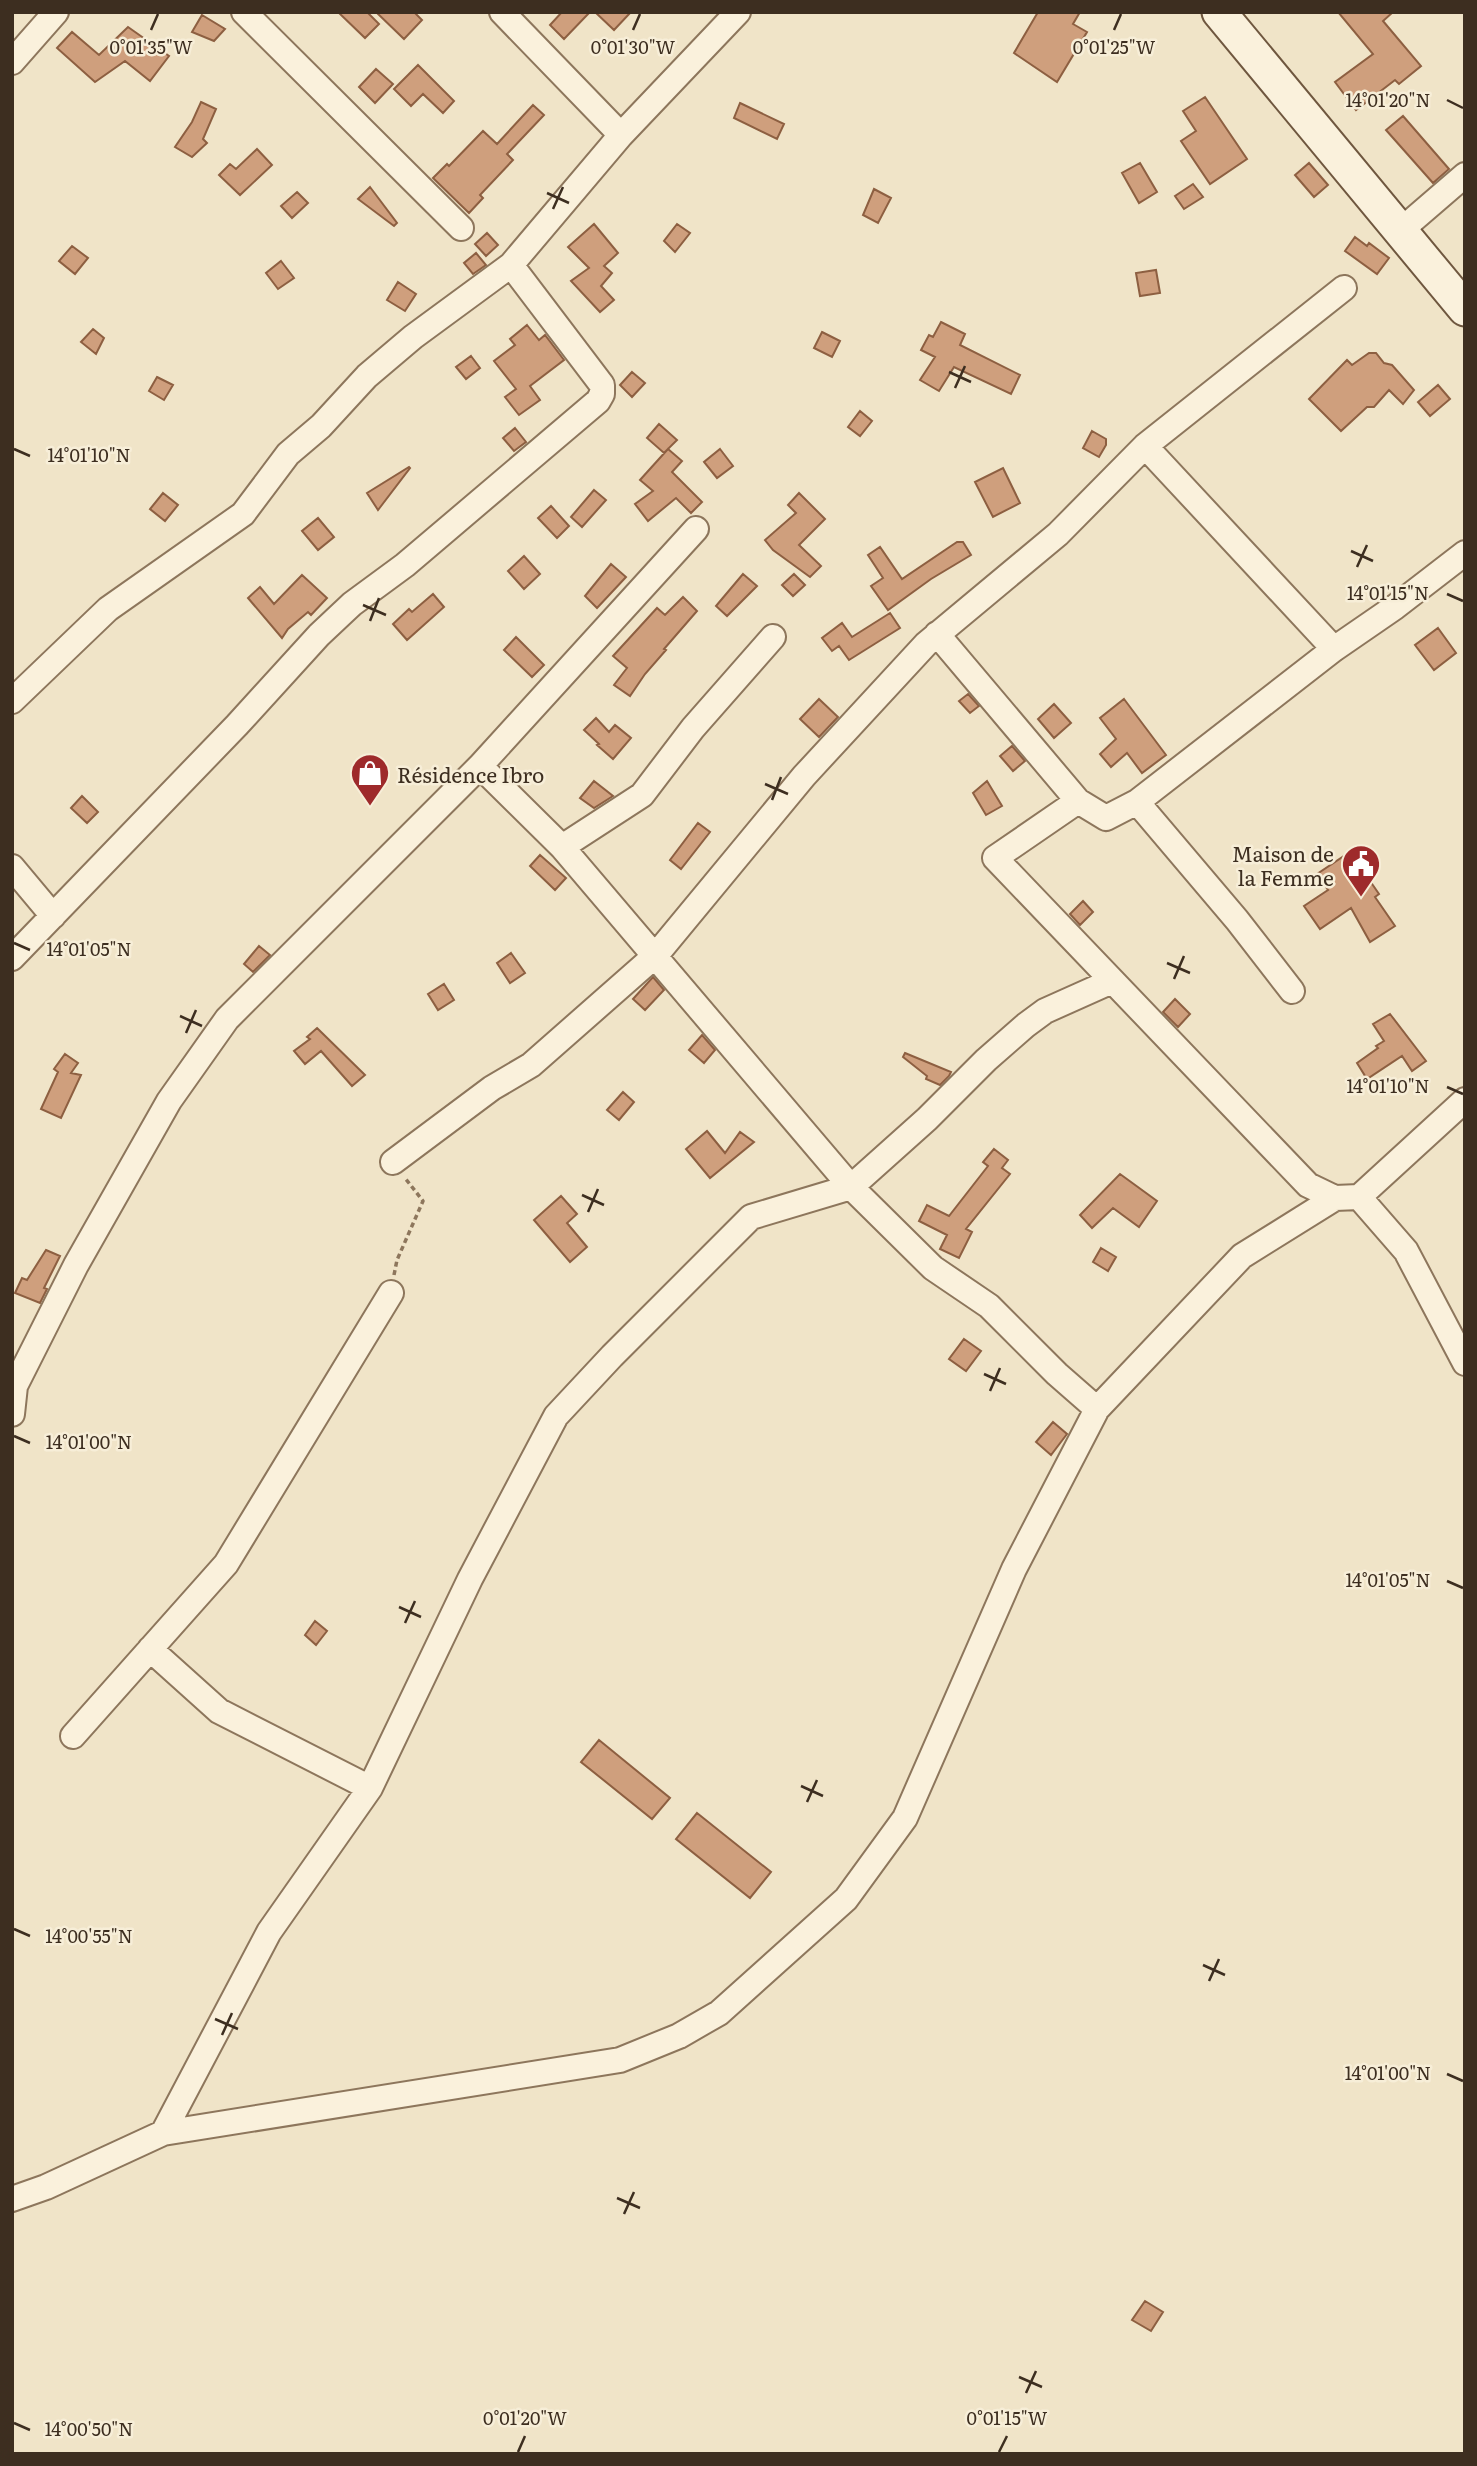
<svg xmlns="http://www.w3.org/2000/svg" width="1477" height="2466" font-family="Literata,serif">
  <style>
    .building { fill: #cf9f7d; stroke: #8d5f41; stroke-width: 2 }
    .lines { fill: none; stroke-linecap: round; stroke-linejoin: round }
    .minor-casing { stroke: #8d765c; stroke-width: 28 }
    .secondary-casing { stroke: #6f573f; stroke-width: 37 }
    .path { stroke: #8d765c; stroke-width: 3.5; stroke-dasharray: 5 3.5; stroke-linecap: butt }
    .minor { stroke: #faf1dc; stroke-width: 24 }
    .secondary { stroke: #faf1dc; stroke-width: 33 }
    .ticks { fill: none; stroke: #3d2e20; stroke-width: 2.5 }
    .labels { text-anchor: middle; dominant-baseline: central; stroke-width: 5; stroke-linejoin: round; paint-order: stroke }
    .poi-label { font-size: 21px; fill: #3d2e20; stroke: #f7eed8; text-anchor: start }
    .ticks-label { font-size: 18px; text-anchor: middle; fill: #3d2e20; stroke: #f7eed8; stroke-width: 5; stroke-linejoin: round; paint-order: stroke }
  </style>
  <rect width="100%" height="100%" fill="#f0e4c8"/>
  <path class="building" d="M338 12H367L379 24 365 38Z
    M376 12H414L422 20 404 39Z
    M562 12H590L564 39 550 25Z
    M595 12H631L614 30Z
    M1038 12H1080L1073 24 1087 32 1057 82 1014 53Z
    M1338 12H1393L1383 21 1421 66 1399 84 1395 80 1356 110 1335 82 1373 54Z
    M202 15 225 29 214 41 192 32Z
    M128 27 169 56 150 81 125 61 95 82 57 48 72 32 99 55Z
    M418 65 454 101 443 113 423 94 411 106 394 89Z
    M376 69 393 84 375 103 359 87Z
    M1205 97 1247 159 1210 184 1181 141 1196 131 1183 111Z
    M201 102 216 109 203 139 207 143 192 157 175 147 192 122Z
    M740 103 784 124 777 139 734 118Z
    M533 105 544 115 507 154 513 160 480 195 483 198 469 213 433 178 447 164 449 166 483 131 497 144Z
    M1403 116 1449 169 1433 183 1386 130Z
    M257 149 272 165 240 195 219 175 230 164 236 169Z
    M1140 163 1157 192 1139 203 1122 173Z
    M1309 163 1328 185 1314 197 1295 175Z
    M1193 184 1203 197 1184 209 1175 196Z
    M370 187 397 223 394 226 358 199Z
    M874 189 891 198 878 223 863 215Z
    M297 192 308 203 292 218 281 206Z
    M594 224 618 253 604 266 612 273 601 286 614 300 600 312 571 281 589 268 568 247Z
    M677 224 690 233 675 252 664 241Z
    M487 233 498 245 486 256 475 244Z
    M1355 237 1367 246 1369 243 1389 258 1377 274 1345 251Z
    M72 246 88 258 75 274 59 261Z
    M476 253 486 265 473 274 464 263Z
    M281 261 294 278 278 289 266 273Z
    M1156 270 1160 293 1140 296 1136 273Z
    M398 282 416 294 405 311 387 300Z
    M941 322 965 334 960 345 1020 375 1011 394 954 367 939 391 920 380 935 357 921 350 929 335 933 337Z
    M527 325 539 340 545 335 564 360 530 386 540 400 519 415 505 397 516 389 494 361 515 345 510 339Z
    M93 329 104 338 96 354 81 342Z
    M822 332 840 341 832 357 814 348Z
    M1369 353H1376L1384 363 1392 365 1414 390 1403 404 1389 390 1374 407H1367L1341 431 1309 399 1347 360 1352 365Z
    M471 356 480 368 466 379 456 367Z
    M632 372 645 383 632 397 620 385Z
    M157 377 173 385 164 400 149 391Z
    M1438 385 1450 399 1430 416 1418 402Z
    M860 411 872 421 860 436 848 427Z
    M659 424 677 440 664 453 647 438Z
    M515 428 526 442 514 451 503 438Z
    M1092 431 1106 439V445L1099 457 1083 448Z
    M668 449 682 461 672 472 702 502 691 513 676 498 648 521 635 504 653 491 640 480Z
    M720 449 733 466 717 478 704 462Z
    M409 467 410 468 378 510 367 493Z
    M1003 468 1020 503 993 517 975 482Z
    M594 490 606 500 582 527 571 517Z
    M163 493 178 505 165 521 150 509Z
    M799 493 825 519 799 545 821 566 810 577 773 550 765 540 796 513 788 505Z
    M551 506 569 526 557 538 538 518Z
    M318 518 334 537 318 550 302 531Z
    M957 542H963L971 555 931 579 888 610 871 586 883 578 868 555 880 547 902 579Z
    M524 556 540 574 524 589 508 571Z
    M611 564 626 577 597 608 585 596Z
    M743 574 757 586 727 616 716 606Z
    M794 574 805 585 793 596 782 585Z
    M302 575 327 598 311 615 308 612 288 629 282 638 248 598 260 587 274 604Z
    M433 594 444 607 407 640 393 624 409 609 412 612Z
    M683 597 697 611 664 649 666 650 645 674 630 696 614 685 627 668 613 656 657 608 665 615Z
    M890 613 900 628 849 660 839 646 832 651 822 638 842 623 852 637Z
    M1438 628 1456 653 1434 670 1415 645Z
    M516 637 544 665 532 677 504 650Z
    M968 694 979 706 970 713 959 701Z
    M819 699 838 717 819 737 800 719Z
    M1124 699 1166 755 1142 773 1127 753 1111 767 1100 754 1116 739 1100 718Z
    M1054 704 1071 723 1054 738 1038 719Z
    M596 718 609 732 615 725 631 738 613 759 597 745 599 744 584 730Z
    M1012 746 1025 761 1013 771 1000 756Z
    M594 781 613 796 594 808 580 798Z
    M987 781 1002 806 986 815 973 793Z
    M82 796 98 812 87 823 71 808Z
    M698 823 710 832 681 869 670 860Z
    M1350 852 1379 894 1375 897 1395 926 1370 942 1351 908 1320 929 1304 906 1328 890 1317 874Z
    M540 855 566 878 555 890 530 866Z
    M1083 901 1093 912 1080 925 1070 914Z
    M259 946 270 955 253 972 244 964Z
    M511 953 525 973 510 983 497 963Z
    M653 977 664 990 645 1010 633 999Z
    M444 984 454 1000 438 1010 428 994Z
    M1175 999 1190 1014 1178 1027 1163 1012Z
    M1390 1014 1426 1061 1412 1071 1402 1056 1367 1079 1357 1063 1378 1048 1376 1046 1384 1041 1373 1024Z
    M317 1028 365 1075 352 1086 321 1051 305 1064 294 1051 310 1039 307 1037Z
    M702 1035 715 1050 704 1063 689 1050Z
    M905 1053 951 1072 949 1076 940 1085 926 1079 927 1076 903 1057Z
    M65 1054 78 1063 71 1073 81 1075 61 1118 41 1109 58 1072 54 1069Z
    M623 1092 634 1102 619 1120 607 1110Z
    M707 1131 725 1153 740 1132 754 1142 710 1178 686 1149Z
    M994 1149 1008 1160 1002 1168 1010 1174 966 1229 972 1232 959 1258 940 1249 947 1235 919 1221 927 1205 949 1216 988 1166 983 1162Z
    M1120 1174 1157 1201 1139 1227 1113 1208 1092 1228 1080 1215Z
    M561 1196 577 1214 567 1223 587 1247 570 1262 534 1220Z
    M1101 1248 1116 1257 1108 1271 1093 1262Z
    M46 1250 60 1256 44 1288 47 1289 40 1303 15 1293 22 1278 27 1280Z
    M964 1339 981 1351 966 1371 949 1359Z
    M1053 1422 1067 1434 1051 1455 1036 1442Z
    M315 1621 327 1631 316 1645 305 1635Z
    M599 1740 670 1798 652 1819 581 1762Z
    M697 1813 771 1872 750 1898 676 1839Z
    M1145 2301 1163 2312 1151 2331 1132 2320Z"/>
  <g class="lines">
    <g class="minor-casing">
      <path id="minor" d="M244 12 461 228
        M502 12 621 135
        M12 62 56 12
        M1400 231 1465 175
        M1145 446 1334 649
        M937 634 1078 801 1106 818 1137 802 1334 649 1395 607 1465 553
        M12 701 108 609 243 514 288 454 321 426 367 376 413 337 511 265 621 135 738 12
        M480 766 562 847 851 1187 933 1268 989 1306 1057 1374 1097 1409
        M1078 801 995 858 1308 1185 1335 1198 1359 1197 1465 1100
        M1137 802 1237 920 1292 991
        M562 847 642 795 693 728 773 637
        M12 867 53 916
        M12 958 237 725 319 635 352 604 405 565 598 401 602 394V385L511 265
        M393 1162 492 1088 531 1065 656 955 804 776 926 644 1058 534 1145 446 1344 288
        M1359 1197 1406 1251 1465 1363
        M12 1414 15 1386 76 1265 169 1101 227 1019 480 766 696 529
        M150 1649 219 1711 370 1788
        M73 1736 226 1564 391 1293
        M163 2133 269 1932 370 1788 470 1579 556 1416 612 1356 751 1217 851 1187 927 1119 986 1060 1026 1025 1045 1011 1112 981
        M12 2199 46 2187 163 2133 620 2060 679 2036 719 2013 846 1899 905 1818 1014 1569 1097 1409 1242 1256 1335 1198"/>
    </g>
    <g class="secondary-casing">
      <path id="secondary" d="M1219 12 1465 309"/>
    </g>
    <path class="path" d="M394 1275 397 1260 423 1201 405 1178"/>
    <use href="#minor" class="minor"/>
    <use href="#secondary" class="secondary"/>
  </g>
  <path class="ticks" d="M151 30 158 14M633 30 640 14M1114 30 1121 14M1447 100 1463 108M547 193 569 203M553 209 563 187M949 372 971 382M955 388 965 366M14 449 30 456M1351 551 1373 561M1357 567 1367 545M1447 594 1463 601M363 605 386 615M370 621 379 598M765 784 788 794M772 800 781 777M14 943 30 950M1167 963 1190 973M1174 979 1184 956M180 1016 202 1026M186 1033 196 1010M1447 1087 1463 1094M582 1195 604 1205M588 1212 598 1189M984 1374 1006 1384M990 1391 1000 1368M14 1436 30 1443M1447 1581 1463 1588M399 1607 421 1617M405 1623 415 1601M801 1786 823 1796M807 1802 817 1780M14 1929 30 1936M1203 1965 1225 1975M1209 1981 1219 1959M215 2019 238 2029M222 2035 232 2013M1447 2074 1463 2081M617 2198 640 2208M624 2214 634 2192M1019 2377 1042 2387M1026 2393 1036 2371M14 2423 30 2430M518 2452 525 2436M999 2452 1007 2436"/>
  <defs>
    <g id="shop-pin" transform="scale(2.0125)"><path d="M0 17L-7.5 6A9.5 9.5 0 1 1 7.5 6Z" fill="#9e2a2b" stroke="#f7eed8"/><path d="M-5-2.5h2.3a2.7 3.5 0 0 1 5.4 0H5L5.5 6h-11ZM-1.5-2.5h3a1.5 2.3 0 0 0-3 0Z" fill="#fff"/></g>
    <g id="civic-pin" transform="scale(2.0125)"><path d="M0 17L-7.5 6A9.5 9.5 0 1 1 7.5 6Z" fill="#9e2a2b" stroke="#f7eed8"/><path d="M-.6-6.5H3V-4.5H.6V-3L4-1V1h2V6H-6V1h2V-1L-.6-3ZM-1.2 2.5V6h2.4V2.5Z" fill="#fff"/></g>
  </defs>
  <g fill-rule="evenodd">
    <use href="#shop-pin" x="370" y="773"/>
    <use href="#civic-pin" x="1361" y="864"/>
  </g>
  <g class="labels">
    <g class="poi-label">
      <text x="397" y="773">Résidence Ibro</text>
      <text x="1334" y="852" text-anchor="end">Maison de<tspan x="1334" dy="24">la Femme</tspan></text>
    </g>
  </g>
  <g class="ticks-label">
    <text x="1114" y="54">0°01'25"W</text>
    <text x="151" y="54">0°01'35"W</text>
    <text x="633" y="54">0°01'30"W</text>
    <text x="1388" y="107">14°01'20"N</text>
    <text x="89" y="462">14°01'10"N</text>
    <text x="1388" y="600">14°01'15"N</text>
    <text x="89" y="956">14°01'05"N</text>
    <text x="1388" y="1093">14°01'10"N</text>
    <text x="89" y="1449">14°01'00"N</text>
    <text x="1388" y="1587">14°01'05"N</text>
    <text x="89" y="1943">14°00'55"N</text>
    <text x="1388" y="2080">14°01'00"N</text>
    <text x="525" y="2425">0°01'20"W</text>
    <text x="1007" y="2425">0°01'15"W</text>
    <text x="89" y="2436">14°00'50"N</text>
  </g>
  <rect width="1477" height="2466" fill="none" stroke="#3d2e20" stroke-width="28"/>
</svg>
